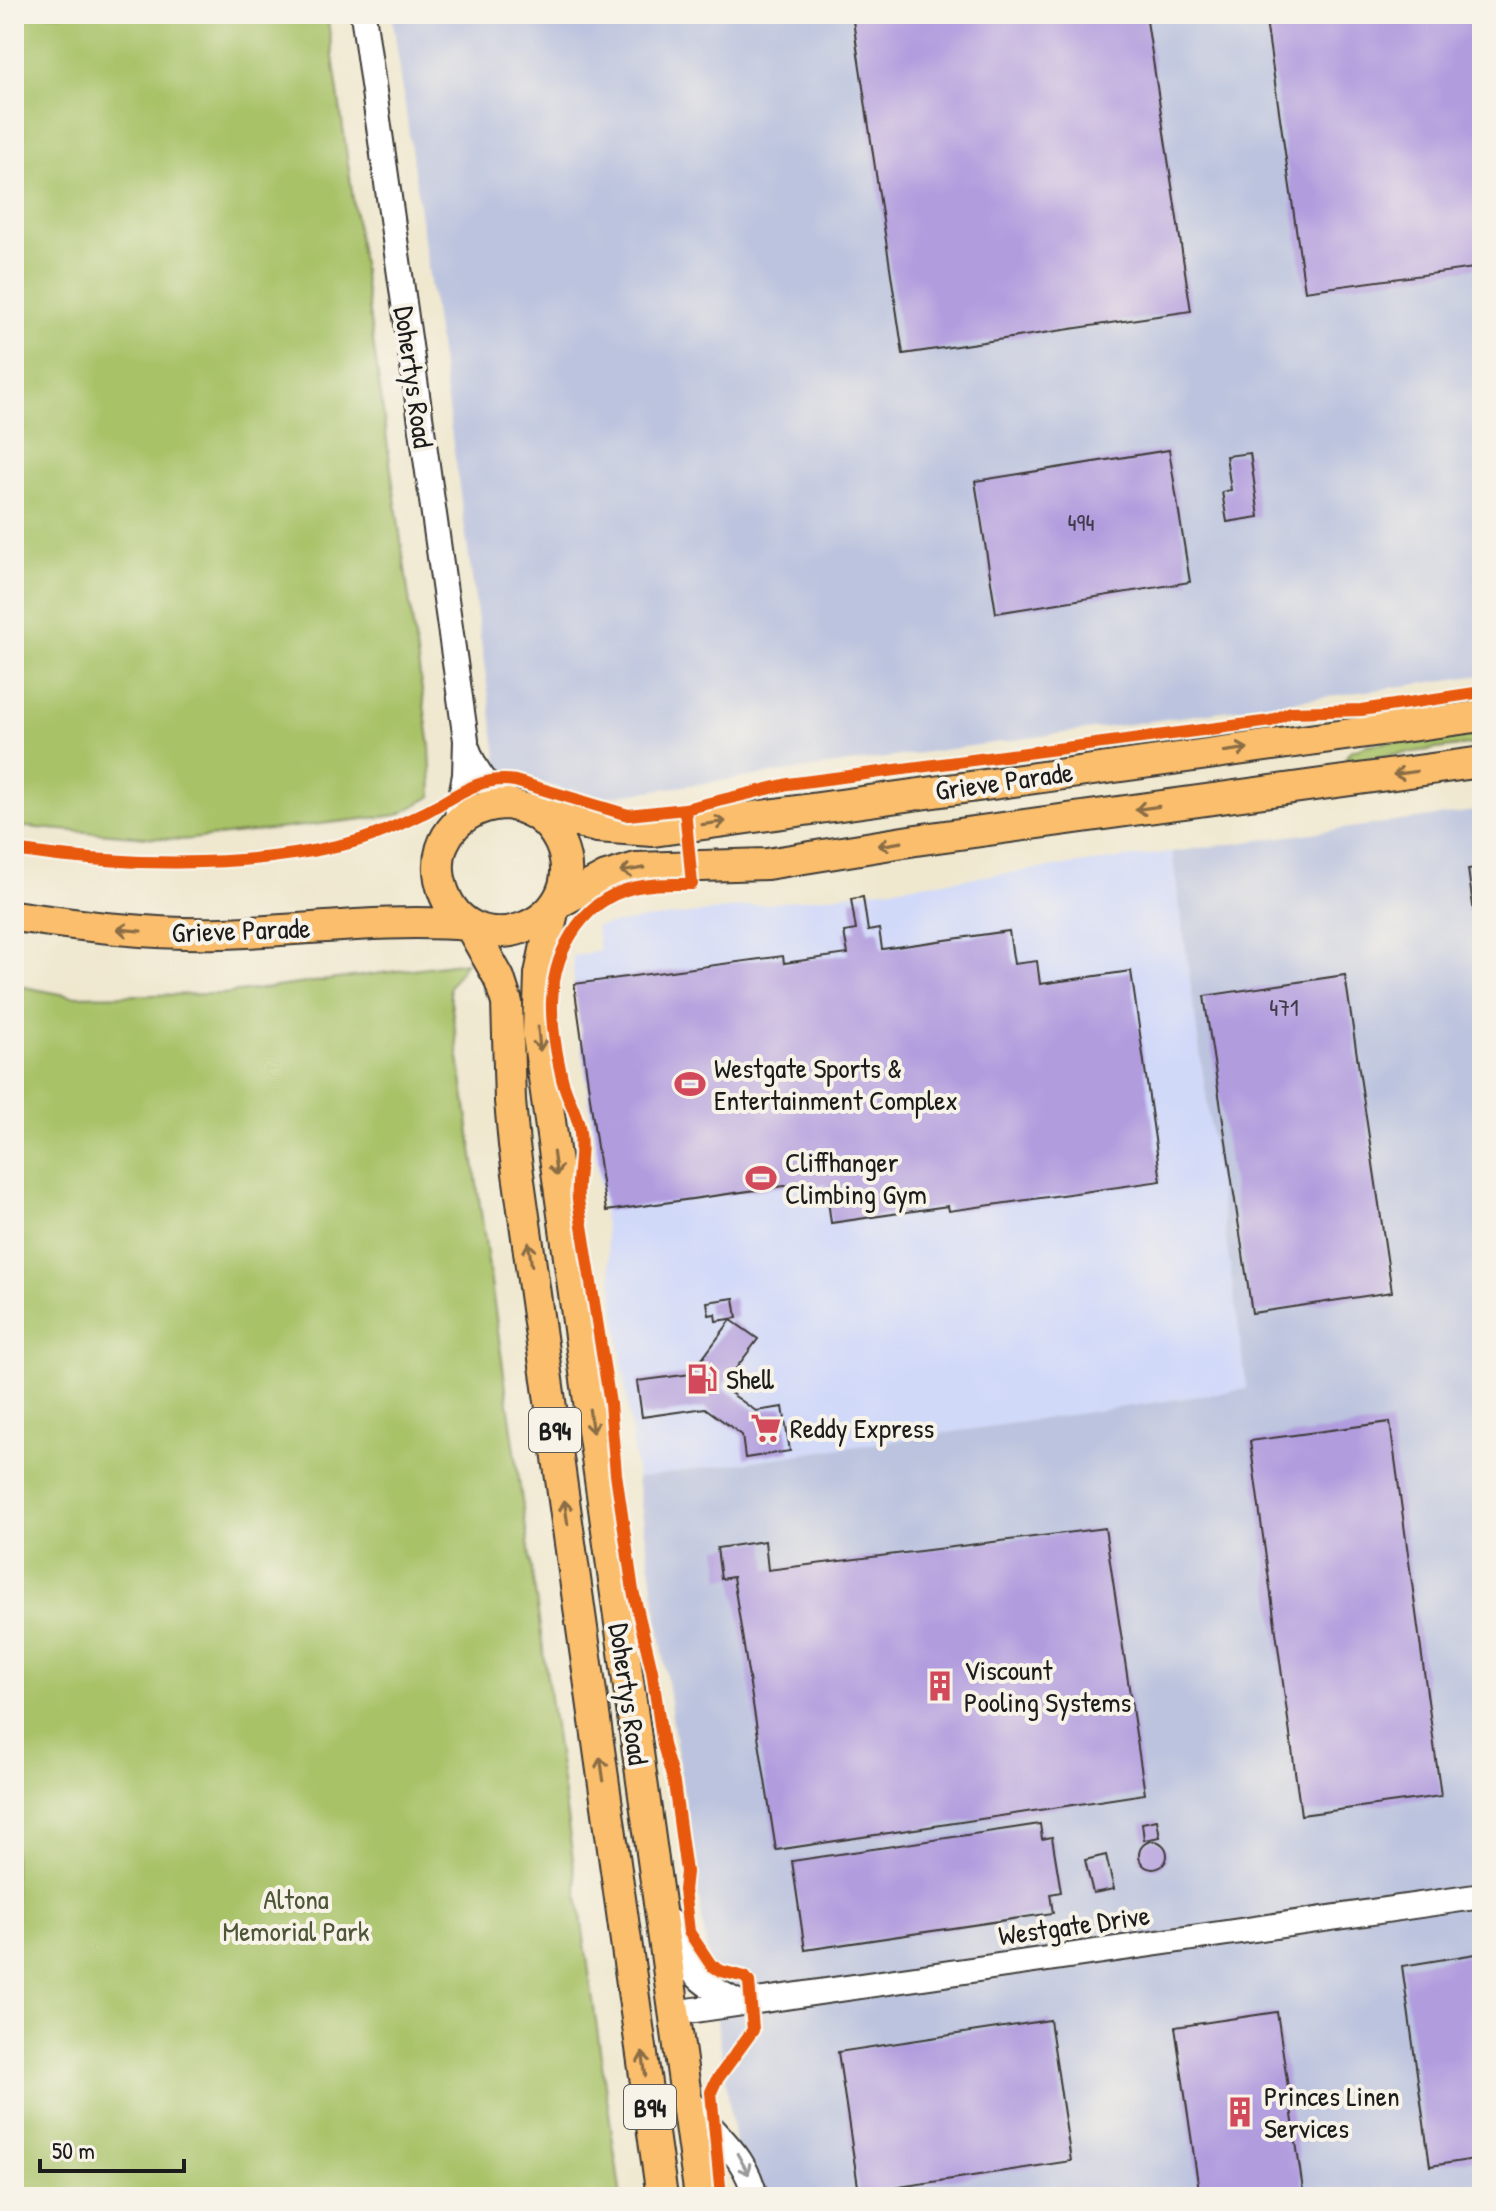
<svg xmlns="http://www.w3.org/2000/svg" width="1496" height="2211" font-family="'Patrick Hand',sans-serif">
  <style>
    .built { fill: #d1d9f9 }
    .industrial { fill: #bbc3de }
    .green { fill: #a8c268; stroke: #626f42; stroke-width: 2 }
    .building { fill: #b19cde }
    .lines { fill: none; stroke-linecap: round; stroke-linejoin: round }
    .minor-casing { stroke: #3c3a37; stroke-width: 28 }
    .major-casing { stroke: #3c3a37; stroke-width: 34 }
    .minor { stroke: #fff; stroke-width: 24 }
    .major { stroke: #fabe6d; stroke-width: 30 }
    .cycleway-casing { stroke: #f7f3e8; stroke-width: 17 }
    .cycleway { stroke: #e8590c; stroke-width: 12 }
    .oneway { stroke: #8b6d44 }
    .oneway2 { stroke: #999 }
    .labels { text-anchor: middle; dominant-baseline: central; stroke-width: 8; stroke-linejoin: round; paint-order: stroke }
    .number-label { font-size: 24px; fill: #413c4c }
    .shield { fill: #f7f3e8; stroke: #5e5c59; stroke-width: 2 }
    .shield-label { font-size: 26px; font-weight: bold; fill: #1c1c1c }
    .street-label { font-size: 28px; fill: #1c1c1c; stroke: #f7f3e8 }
    .poi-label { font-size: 28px; fill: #1c1c1c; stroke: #f7f3e8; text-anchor: start }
    .park-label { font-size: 28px; fill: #4d5637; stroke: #f7f3e8 }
  </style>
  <rect width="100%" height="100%" fill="#f7f3e8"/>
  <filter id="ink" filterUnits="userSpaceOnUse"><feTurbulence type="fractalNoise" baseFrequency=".0125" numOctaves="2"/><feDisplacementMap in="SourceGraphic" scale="16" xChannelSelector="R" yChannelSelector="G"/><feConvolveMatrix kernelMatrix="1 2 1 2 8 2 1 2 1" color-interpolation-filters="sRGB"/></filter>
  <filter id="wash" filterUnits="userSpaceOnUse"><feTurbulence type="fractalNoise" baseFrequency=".006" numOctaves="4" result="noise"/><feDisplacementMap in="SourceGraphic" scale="32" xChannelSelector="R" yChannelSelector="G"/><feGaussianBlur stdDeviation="1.8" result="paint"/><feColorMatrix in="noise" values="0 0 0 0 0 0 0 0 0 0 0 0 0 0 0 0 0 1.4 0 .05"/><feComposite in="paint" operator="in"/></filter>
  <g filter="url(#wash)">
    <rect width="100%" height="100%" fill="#efe7ce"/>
    <path class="built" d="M1172 852 1247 1389 637 1478 574 984 573 956 599 951 596 926Z"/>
    <path class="industrial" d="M392 14H1482V675L590 799 499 769Z
      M1482 810V2197H743L637 1478 1247 1389 1172 852Z"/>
    <path class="green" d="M14 14H327L430 747 432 796 398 815 182 840 14 826Z
      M1482 728V743L1346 761 1345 759 1350 751 1367 745Z
      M466 962 449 987 621 2197H14V985L71 996 223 994Z"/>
    <g id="blocks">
      <path class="building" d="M852 14H1146L1191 311 903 354Z
        M1265 14H1482V267L1305 291Z
        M1169 450 1190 582 996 613 975 481Z
        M1250 453 1259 517 1227 522 1222 492 1231 490 1226 456Z
        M1482 867V958H1480L1468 869Z
        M863 897 868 931 879 929 882 949 1009 931 1014 964 1037 961 1040 984 1131 971 1161 1181 949 1211 948 1206 831 1223 826 1185 806 1188V1183L606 1211 574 984 783 956 784 963 848 954 844 932 856 930 851 899Z
        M1345 975 1392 1292 1252 1313 1204 996Z
        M734 1298 737 1318 716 1321 715 1314 709 1315 707 1302Z
        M731 1320 758 1339 722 1387 756 1411 783 1407 790 1451 745 1458 742 1435 705 1408 642 1417 637 1381 691 1374Z
        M1390 1422 1441 1796 1301 1815 1250 1441Z
        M1105 1528 1145 1794 776 1850 733 1577 721 1579 717 1548 765 1541 768 1570Z
        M1157 1820 1160 1837 1144 1840 1142 1823Z
        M1040 1824 1042 1839 1052 1837 1061 1892 1050 1894 1053 1913 805 1950 792 1861Z
        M1139 1855a14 14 0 1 1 28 0a14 14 0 1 1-28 0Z
        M1106 1855 1114 1889 1093 1893 1085 1860Z
        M1482 1953V2158L1430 2166 1402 1966Z
        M1277 2012 1304 2197H1200L1175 2027Z
        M1050 2020 1071 2161 859 2193 838 2052Z"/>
    </g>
  </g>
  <g filter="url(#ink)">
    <use href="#blocks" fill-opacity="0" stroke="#3c3a37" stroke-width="2"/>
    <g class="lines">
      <g class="minor-casing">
        <path id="minor" d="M363 14 466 740 465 775 456 822
          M468 750C478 778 493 793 519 806
          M669 1921C690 1973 689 1977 739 2003
          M674 2013 1482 1896
          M687 2096C710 2134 745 2150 755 2197"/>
      </g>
      <g class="major-casing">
        <path id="major" d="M508 804C533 810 549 820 560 843 596 926 460 976 440 879 432 835 467 804 508 804Z
          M527 809 597 827 653 831 1482 716
          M556 904 606 877 636 868 767 864 916 840 1482 762
          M554 907 540 974 538 1035 700 2197
          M14 916C83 926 153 935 222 933 304 931 386 918 468 925
          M470 926 499 978 507 1003 510 1101 514 1145 662 2197"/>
      </g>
      <use href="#minor" class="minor"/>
      <use href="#major" class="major"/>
      <g class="cycleway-casing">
        <path id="cycleway" d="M685 809 692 884C676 884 659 883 643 886 586 894 554 947 552 1001 551 1024 556 1051 561 1074 564 1092 575 1108 579 1126 584 1150 576 1175 578 1200L610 1404 616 1474 633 1591 652 1671 663 1745 674 1783 686 1872 684 1890 689 1932 711 1965 721 1971 745 1977 749 1982 753 2030 716 2081 711 2092 721 2197
          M14 850C117 866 239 869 341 845 370 839 399 825 426 812 454 797 480 775 515 781L628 815 685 809 788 784 1271 721 1291 712 1361 710 1482 692"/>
      </g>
      <use href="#cycleway" class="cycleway"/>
    </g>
    <defs><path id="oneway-shaft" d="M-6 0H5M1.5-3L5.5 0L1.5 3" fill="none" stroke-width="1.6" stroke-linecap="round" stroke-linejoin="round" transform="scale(2)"/></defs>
    <g class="oneway">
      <use href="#oneway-shaft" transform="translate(1236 750) rotate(-8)"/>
      <use href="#oneway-shaft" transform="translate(1405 773) rotate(172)"/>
      <use href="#oneway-shaft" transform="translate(1147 808) rotate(172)"/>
      <use href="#oneway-shaft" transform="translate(714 823) rotate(-8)"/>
      <use href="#oneway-shaft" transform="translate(890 844) rotate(171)"/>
      <use href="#oneway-shaft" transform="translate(632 870) rotate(170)"/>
      <use href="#oneway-shaft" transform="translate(129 930) rotate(-175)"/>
      <use href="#oneway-shaft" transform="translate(539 1039) rotate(85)"/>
      <use href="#oneway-shaft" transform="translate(555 1164) rotate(82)"/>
      <use href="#oneway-shaft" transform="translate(530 1254) rotate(-98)"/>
      <use href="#oneway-shaft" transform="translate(591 1421) rotate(82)"/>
      <use href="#oneway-shaft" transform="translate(566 1512) rotate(-98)"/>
      <use href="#oneway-shaft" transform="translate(602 1769) rotate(-98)"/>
      <use href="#oneway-shaft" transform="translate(644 2064) rotate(-98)"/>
    </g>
    <use class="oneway2" href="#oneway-shaft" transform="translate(743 2164) rotate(61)"/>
  </g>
  <defs>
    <g id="stadium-bare" transform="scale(2.4)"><path d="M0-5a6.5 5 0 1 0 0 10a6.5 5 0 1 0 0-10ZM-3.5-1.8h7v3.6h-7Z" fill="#d1495b" stroke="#f7f3e8" stroke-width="2.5" paint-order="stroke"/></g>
    <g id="fuel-bare" transform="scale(2.4)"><path d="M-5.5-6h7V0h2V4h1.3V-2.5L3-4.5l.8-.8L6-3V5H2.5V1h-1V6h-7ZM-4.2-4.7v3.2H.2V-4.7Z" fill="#d1495b" stroke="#f7f3e8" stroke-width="2.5" paint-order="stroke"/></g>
    <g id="supermarket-bare" transform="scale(2.4)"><path d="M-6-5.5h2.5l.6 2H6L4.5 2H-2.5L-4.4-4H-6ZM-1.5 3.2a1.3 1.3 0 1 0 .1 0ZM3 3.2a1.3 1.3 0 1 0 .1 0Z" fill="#d1495b" stroke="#f7f3e8" stroke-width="2.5" paint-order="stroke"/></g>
    <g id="building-bare" transform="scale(2.4)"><path d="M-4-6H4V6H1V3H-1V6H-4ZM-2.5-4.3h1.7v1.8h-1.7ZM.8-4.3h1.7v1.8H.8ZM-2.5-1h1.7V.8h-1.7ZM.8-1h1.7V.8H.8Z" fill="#d1495b" stroke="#f7f3e8" stroke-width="2.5" paint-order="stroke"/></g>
  </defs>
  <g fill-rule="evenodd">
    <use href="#stadium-bare" x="690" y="1084"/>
    <use href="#stadium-bare" x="761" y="1178"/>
    <use href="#fuel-bare" x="702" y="1379"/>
    <use href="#supermarket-bare" x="766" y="1428"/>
    <use href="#building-bare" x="940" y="1686"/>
    <use href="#building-bare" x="1240" y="2112"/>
  </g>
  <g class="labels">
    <g class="number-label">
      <text x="1081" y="522">494</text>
      <text x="1284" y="1007">471</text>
    </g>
    <g class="shield">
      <rect x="529" y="1408" width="52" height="44" rx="6"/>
      <rect x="624" y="2085" width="52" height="44" rx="6"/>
    </g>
    <g class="shield-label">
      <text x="555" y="1430">B94</text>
      <text x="650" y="2107">B94</text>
    </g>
    <g class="street-label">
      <text transform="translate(414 377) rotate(82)">Dohertys Road</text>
      <text transform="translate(1004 781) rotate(-8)">Grieve Parade</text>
      <text transform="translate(241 930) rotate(-2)">Grieve Parade</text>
      <text transform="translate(629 1694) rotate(82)">Dohertys Road</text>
      <text transform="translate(1074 1925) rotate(-8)">Westgate Drive</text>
    </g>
    <g class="poi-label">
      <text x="714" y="1068">Westgate Sports &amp;<tspan x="714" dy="32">Entertainment Complex</tspan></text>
      <text x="785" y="1162">Cliffhanger<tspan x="785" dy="32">Climbing Gym</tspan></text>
      <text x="726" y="1379">Shell</text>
      <text x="790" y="1428">Reddy Express</text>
      <text x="964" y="1670">Viscount<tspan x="964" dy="32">Pooling Systems</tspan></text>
      <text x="1264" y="2096">Princes Linen<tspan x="1264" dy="32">Services</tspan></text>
    </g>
    <g class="park-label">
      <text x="296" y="1899">Altona<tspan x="296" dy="32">Memorial Park</tspan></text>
    </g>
  </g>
  <rect width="1496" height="2211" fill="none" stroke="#f7f3e8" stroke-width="48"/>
  <path d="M40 2159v12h144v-12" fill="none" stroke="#1c1c1c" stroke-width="4"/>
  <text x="52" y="2159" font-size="24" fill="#1c1c1c" stroke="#f7f3e8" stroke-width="6" paint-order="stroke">50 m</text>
</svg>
